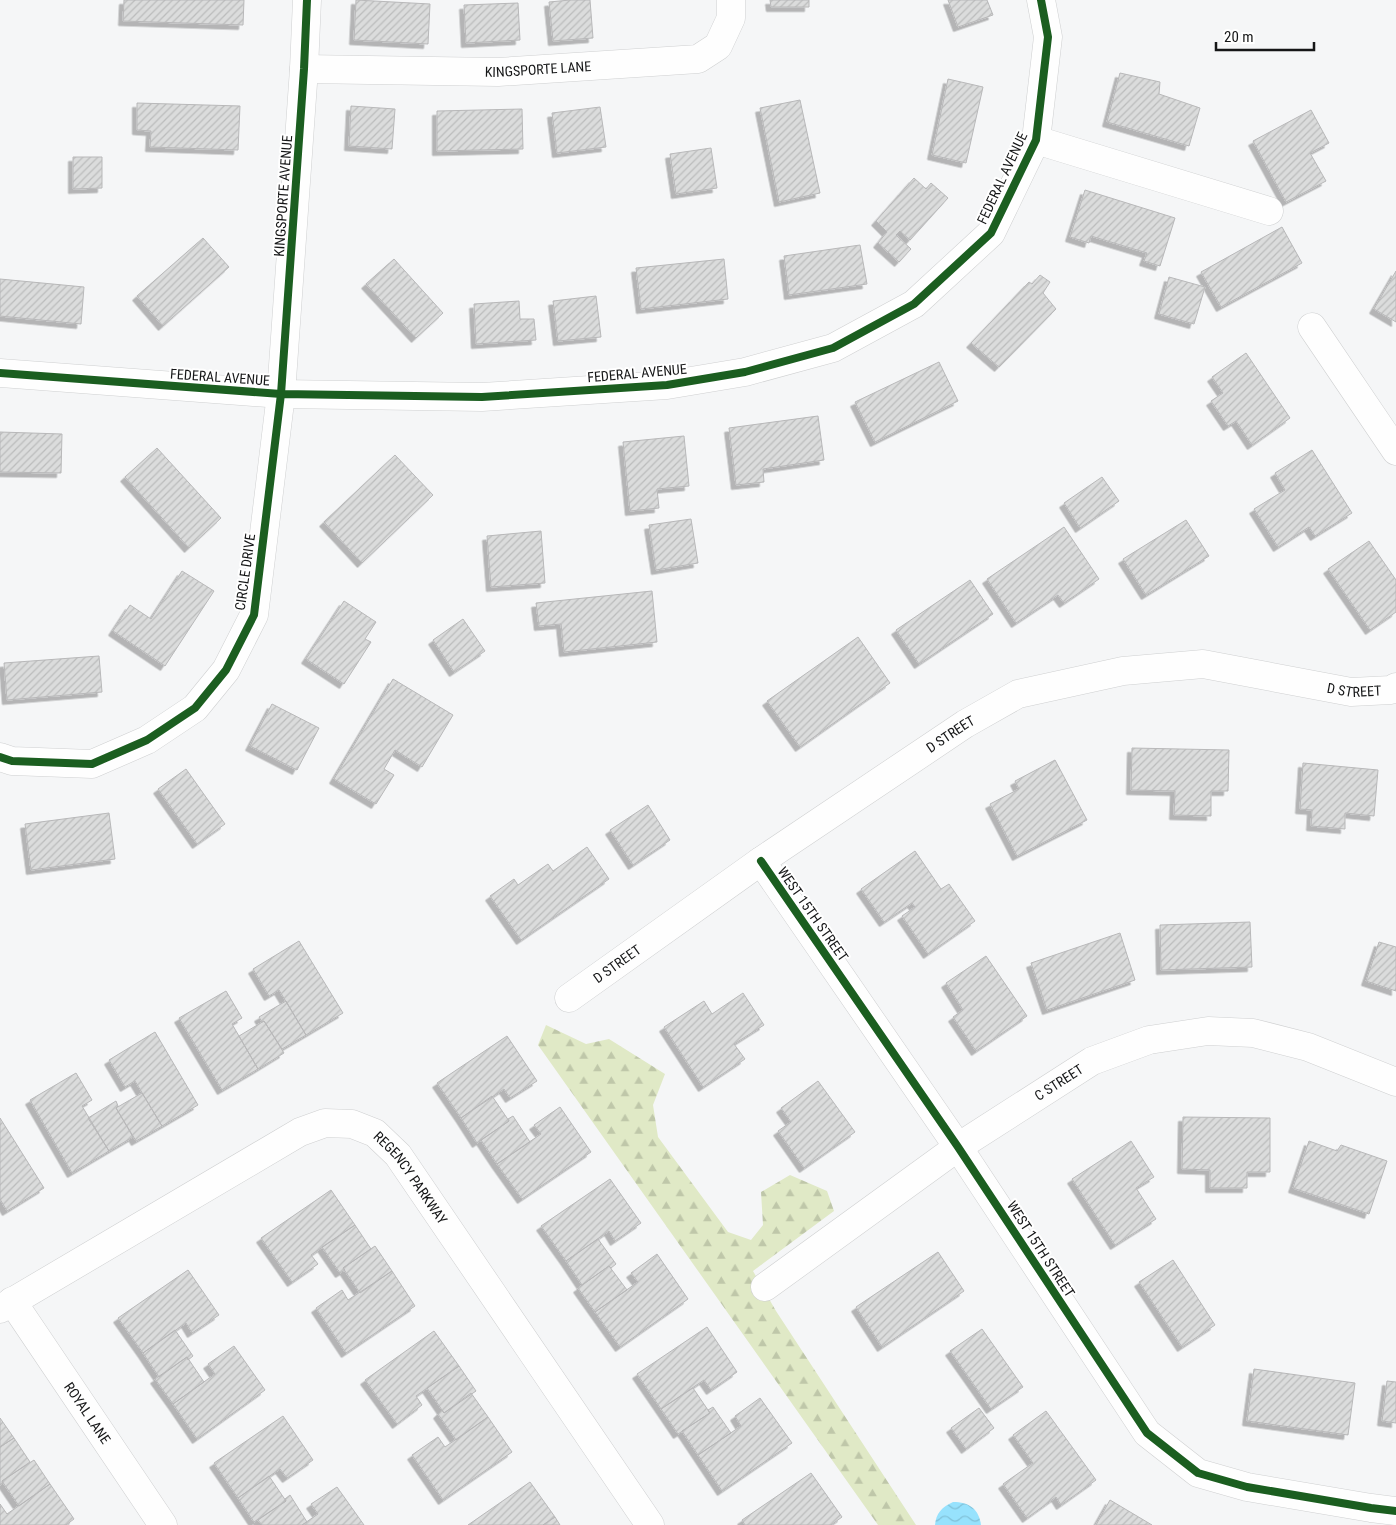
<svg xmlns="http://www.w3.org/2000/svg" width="1396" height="1525" font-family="'Roboto Condensed',sans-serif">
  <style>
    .forest { fill: url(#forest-firs) }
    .water { fill: url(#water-waves) }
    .building { fill: url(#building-hatch); stroke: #b8b8b9; filter: url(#shadow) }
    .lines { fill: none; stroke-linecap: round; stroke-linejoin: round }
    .minor-casing { stroke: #cfd0d1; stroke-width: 29 }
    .minor { stroke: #fefefe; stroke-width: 28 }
    .cycleway-casing { stroke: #fff; stroke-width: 11 }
    .cycleway { stroke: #1b5e20; stroke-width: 8 }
    .labels { text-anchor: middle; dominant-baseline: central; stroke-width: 4; stroke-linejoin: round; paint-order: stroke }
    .street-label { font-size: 14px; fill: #151617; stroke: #fff }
  </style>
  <defs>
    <pattern id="forest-firs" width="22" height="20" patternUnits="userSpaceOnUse" patternTransform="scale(1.25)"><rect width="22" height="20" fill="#e0e9c6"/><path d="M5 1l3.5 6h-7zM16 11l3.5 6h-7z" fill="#bfc7a9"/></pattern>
    <pattern id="water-waves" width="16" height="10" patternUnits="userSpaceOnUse" patternTransform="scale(1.25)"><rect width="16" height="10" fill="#97e2fd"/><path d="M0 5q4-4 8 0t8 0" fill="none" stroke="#81c1d8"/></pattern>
    <pattern id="building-hatch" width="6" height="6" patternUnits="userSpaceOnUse" patternTransform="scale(1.25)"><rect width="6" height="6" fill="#dbdcdc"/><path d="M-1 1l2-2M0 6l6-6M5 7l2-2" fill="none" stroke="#bbbcbc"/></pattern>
    <filter id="shadow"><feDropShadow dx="-4.5" dy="4.5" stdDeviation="0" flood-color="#0004"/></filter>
  </defs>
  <rect width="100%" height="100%" fill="#f5f6f7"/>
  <path class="forest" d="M546 1025 586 1044 609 1039 665 1074 653 1105 658 1137 728 1232 751 1240 763 1225 761 1192 790 1175 827 1191 834 1211 753 1271 776 1311 916 1525H878L538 1045Z"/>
  <path class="water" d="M953 1502C969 1502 979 1509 981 1525H935C936 1513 942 1507 953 1502Z"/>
  <path class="building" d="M124 0H244L243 25 123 21Z
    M356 0 430 4 428 44 354 40Z
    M570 0H590L593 38 553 41 549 2Z
    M770 0H809V7H771Z
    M948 0H987L993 15 958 27Z
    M518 3 520 40 466 43 464 5Z
    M1120 73 1160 82 1159 94 1200 108 1189 146 1107 122Z
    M948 79 983 87 966 163 932 155Z
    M800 100 820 193 779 202 760 108Z
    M137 103 240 106 238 150 150 147 151 131 137 130Z
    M351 106 395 109 392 149 349 146Z
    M600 107 606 147 557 153 552 113Z
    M522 109 523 149 437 151V111Z
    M1311 110 1329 143 1310 153 1326 181 1286 202 1253 141Z
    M711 148 717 188 676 194 670 154Z
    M73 157H102V188L73 189Z
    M914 178 926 189 931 183 948 198 910 240 900 231 896 235 911 249 899 262 878 243 887 232 876 221Z
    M1085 190 1175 218 1160 266 1144 261 1147 253 1091 236 1089 243 1070 237Z
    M1282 227 1302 263 1221 307 1201 272Z
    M203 238 229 267 163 326 137 296Z
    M860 245 867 284 789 295 784 256Z
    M394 259 443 313 416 338 366 284Z
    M724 259 728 299 641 309 636 268Z
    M1396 271V322L1374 309Z
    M1040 275 1050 282 1043 293 1056 309 999 367 971 343 1029 282 1032 284Z
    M1169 277 1205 287 1194 324 1159 314Z
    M0 279 84 287 81 324 0 316Z
    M596 296 601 337 558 341 553 301Z
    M519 301 520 319H534L536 340 476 344 474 304Z
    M1246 353 1290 418 1252 445 1236 421 1228 426 1211 401 1223 393 1212 377Z
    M939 362 958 401 875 442 855 402Z
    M818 416 824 460 763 469 764 482 736 485 729 428Z
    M0 432 62 434 61 473 0 472Z
    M684 436 689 486 657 489 659 508 630 511 623 442Z
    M157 448 221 518 189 548 125 477Z
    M1312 450 1352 513 1315 536 1309 527 1278 547 1254 509 1285 490 1275 473Z
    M395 455 433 495 362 563 324 522Z
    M1102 477 1119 501 1080 528 1064 503Z
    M691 519 698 563 656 570 649 525Z
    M1186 520 1209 556 1146 595 1123 559Z
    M1064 527 1099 579 1064 603 1058 595 1016 623 987 579Z
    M541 531 545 583 491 587 487 536Z
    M1369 541 1396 580V612L1370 630 1328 569Z
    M182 571 214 591 165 666 113 631 130 605 151 619Z
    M970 580 993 614 919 664 896 630Z
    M652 591 657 642 564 652 561 624 539 626 536 603Z
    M344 601 376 622 365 639 371 642 344 684 306 659Z
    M463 619 485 651 454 672 433 640Z
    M858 637 890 683 800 747 767 701Z
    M99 656 102 692 7 700 4 663Z
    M393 679 453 715 422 767 395 750 384 769 394 775 376 804 334 779Z
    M272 704 319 728 297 770 250 746Z
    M1132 748 1229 750 1228 791H1211V816L1174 815 1175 791 1131 790Z
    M1055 760 1087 820 1017 856 990 804 1019 789 1015 781Z
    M1303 763 1378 770 1374 816 1345 813V829L1311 826 1312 810 1300 809Z
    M186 769 225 824 197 844 158 789Z
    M648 805 670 840 633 865 610 830Z
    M109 813 115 859 31 870 25 824Z
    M587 847 609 879 521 940 490 896 514 879 518 885 548 864 553 871Z
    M915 851 941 889 949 884 975 921 928 954 902 916 915 907 912 903 884 922 861 889Z
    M1250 922 1252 967 1161 970 1160 925Z
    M1120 933 1135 980 1047 1010 1031 963Z
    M299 941 343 1013 306 1035 279 990 269 996 253 969Z
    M1379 942 1396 947V991L1366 981Z
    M986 956 1027 1016 976 1051 953 1017 963 1010 946 983Z
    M226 991 242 1018 232 1024 258 1069 222 1090 179 1018Z
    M743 993 764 1025 734 1044 745 1059 703 1087 664 1027 704 1001 712 1014Z
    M286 1001 306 1035 282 1049 264 1021 262 1022 259 1017Z
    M264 1021 284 1053 258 1069 239 1036Z
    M155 1032 198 1105 162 1126 135 1081 125 1087 109 1060Z
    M507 1036 537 1081 510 1098 504 1089 461 1118 437 1083Z
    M76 1073 92 1100 82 1106 109 1151 72 1173 30 1100Z
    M818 1081 855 1132 804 1168 778 1131 791 1122 781 1108Z
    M142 1093 162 1126 136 1141 116 1108Z
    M492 1096 509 1121 477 1143 461 1118Z
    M116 1101 118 1106 116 1108 133 1137 109 1151 88 1118Z
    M560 1107 591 1152 522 1199 497 1164 541 1134 534 1125Z
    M513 1116 530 1142 497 1164 481 1140 509 1121 508 1119Z
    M1183 1117 1270 1118V1172H1247V1188H1210V1170L1182 1169Z
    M0 1118 44 1188 7 1211 0 1199Z
    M1131 1141 1154 1177 1136 1188 1156 1219 1115 1245 1072 1179Z
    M1309 1141 1337 1151 1341 1145 1387 1161 1369 1214 1293 1188Z
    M610 1179 641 1223 615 1241 609 1231 566 1261 541 1226Z
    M331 1190 355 1225 311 1255 318 1264 292 1282 261 1238Z
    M355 1225 371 1249 343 1268 345 1270 340 1273 322 1247Z
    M598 1239 616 1264 611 1268 609 1266 582 1285 566 1261Z
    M375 1246 392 1271 360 1293 343 1268Z
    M938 1252 964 1291 882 1347 856 1307Z
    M657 1254 688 1299 620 1347 595 1312 638 1282 631 1273Z
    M1173 1260 1215 1325 1182 1347 1139 1282Z
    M609 1266 627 1290 595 1312 578 1288Z
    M188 1270 219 1315 192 1333 186 1323 143 1353 118 1318Z
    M392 1271 415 1306 346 1353 316 1308 342 1290 348 1300Z
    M707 1327 737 1372 711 1390 704 1380 661 1409 637 1374Z
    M982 1329 1023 1387 991 1409 950 1351Z
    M175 1330 193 1356 188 1360 187 1357 159 1377 143 1353Z
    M434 1331 459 1366 416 1396 422 1405 397 1424 365 1380Z
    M234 1346 265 1390 197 1439 173 1404 215 1374 208 1364Z
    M187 1357 204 1382 173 1404 155 1379Z
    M459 1366 476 1391 444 1413 427 1388Z
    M1254 1369 1355 1383 1348 1435 1247 1421Z
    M1387 1381 1396 1382V1423L1382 1421Z
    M693 1388 710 1413 678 1434 661 1409Z
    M471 1393 488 1417 456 1440 438 1414 442 1410 444 1413Z
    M760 1398 792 1443 722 1491 698 1455 741 1426 735 1416Z
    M713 1407 731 1433 698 1455 682 1431 710 1413 708 1410Z
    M979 1408 994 1428 966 1449 951 1428Z
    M1046 1411 1096 1480 1061 1505 1056 1497 1027 1518 1003 1484 1033 1463 1013 1435Z
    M283 1416 313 1460 287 1478 280 1469 238 1498 214 1463Z
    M488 1417 512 1452 443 1500 412 1455 438 1437 445 1447Z
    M0 1418 14 1438 0 1447Z
    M14 1438 30 1462 2 1481 3 1483 0 1485V1447Z
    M34 1460 50 1484 19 1506 2 1481Z
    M811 1473 842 1517 831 1525H745L742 1520Z
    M269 1476 286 1501 254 1522 238 1498Z
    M530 1482 555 1517 543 1525H468Z
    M50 1484 74 1519 66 1525H0V1504L7 1514Z
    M337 1487 364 1525H302L318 1514 311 1504Z
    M290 1495 307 1522 302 1525H262L258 1520 286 1501 285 1499Z
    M1110 1500 1152 1525H1096Z
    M555 1517 560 1525H543Z"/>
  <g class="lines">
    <g class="minor-casing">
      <g id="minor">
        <path id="s1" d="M304 69 498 72 698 59 718 46 731 18V0"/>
        <path d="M1036 140 1269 211"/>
        <path d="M1312 327 1396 451"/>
        <path d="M0 373 281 394 482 397 667 385 745 372 833 348 914 304 991 233 1036 140 1048 37 1041 0"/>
        <path d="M0 757 12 761 92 764 147 740 195 708 226 670 254 615 281 394 304 69 307 0"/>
        <path d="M761 861 958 1147 1147 1433 1198 1473 1247 1487 1371 1508 1396 1511"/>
        <path id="s2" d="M569 998 761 861 965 724 1018 694 1123 671 1203 664 1351 692 1391 690 1396 687"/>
        <path id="s3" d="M765 1287 958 1147 1092 1061 1149 1040 1208 1031 1253 1033 1308 1047 1396 1082"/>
        <path id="s4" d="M12 1301 163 1525"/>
        <path id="s5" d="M0 1309 300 1132 325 1123 352 1124 375 1133 398 1155 650 1525"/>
      </g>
    </g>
    <use href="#minor" class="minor"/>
    <g class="cycleway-casing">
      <path id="cycleway" d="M0 373 281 394 482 397 667 385 745 372 833 348 914 304 991 233 1036 140 1048 37 1041 0
        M0 757 12 761 92 764 147 740 195 708 226 670 254 615 281 394 304 69 307 0
        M761 861 958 1147 1147 1433 1198 1473 1247 1487 1371 1508 1396 1511"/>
    </g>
    <use href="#cycleway" class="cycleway"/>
  </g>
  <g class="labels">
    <g class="street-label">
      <text stroke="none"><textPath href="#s1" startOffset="234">KINGSPORTE LANE</textPath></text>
      <text transform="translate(1002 178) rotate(-65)">FEDERAL AVENUE</text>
      <text transform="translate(283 196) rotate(-86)">KINGSPORTE AVENUE</text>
      <text transform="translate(637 373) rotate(-5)">FEDERAL AVENUE</text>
      <text transform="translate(220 377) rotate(4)">FEDERAL AVENUE</text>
      <text transform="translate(245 572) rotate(-82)">CIRCLE DRIVE</text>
      <text stroke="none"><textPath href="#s2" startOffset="884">D STREET</textPath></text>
      <text stroke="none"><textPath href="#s2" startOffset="464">D STREET</textPath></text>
      <text transform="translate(813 914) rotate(55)">WEST 15TH STREET</text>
      <text stroke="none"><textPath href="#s2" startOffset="59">D STREET</textPath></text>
      <text stroke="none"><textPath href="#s3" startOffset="358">C STREET</textPath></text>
      <text stroke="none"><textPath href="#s5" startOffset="484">REGENCY PARKWAY</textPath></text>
      <text transform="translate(1041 1249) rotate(57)">WEST 15TH STREET</text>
      <text stroke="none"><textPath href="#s4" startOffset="135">ROYAL LANE</textPath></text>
    </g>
  </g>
  <path d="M1216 42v8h98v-8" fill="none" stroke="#151617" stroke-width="2.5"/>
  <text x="1224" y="42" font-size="15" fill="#151617" stroke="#ffffff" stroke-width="4" paint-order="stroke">20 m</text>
</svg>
